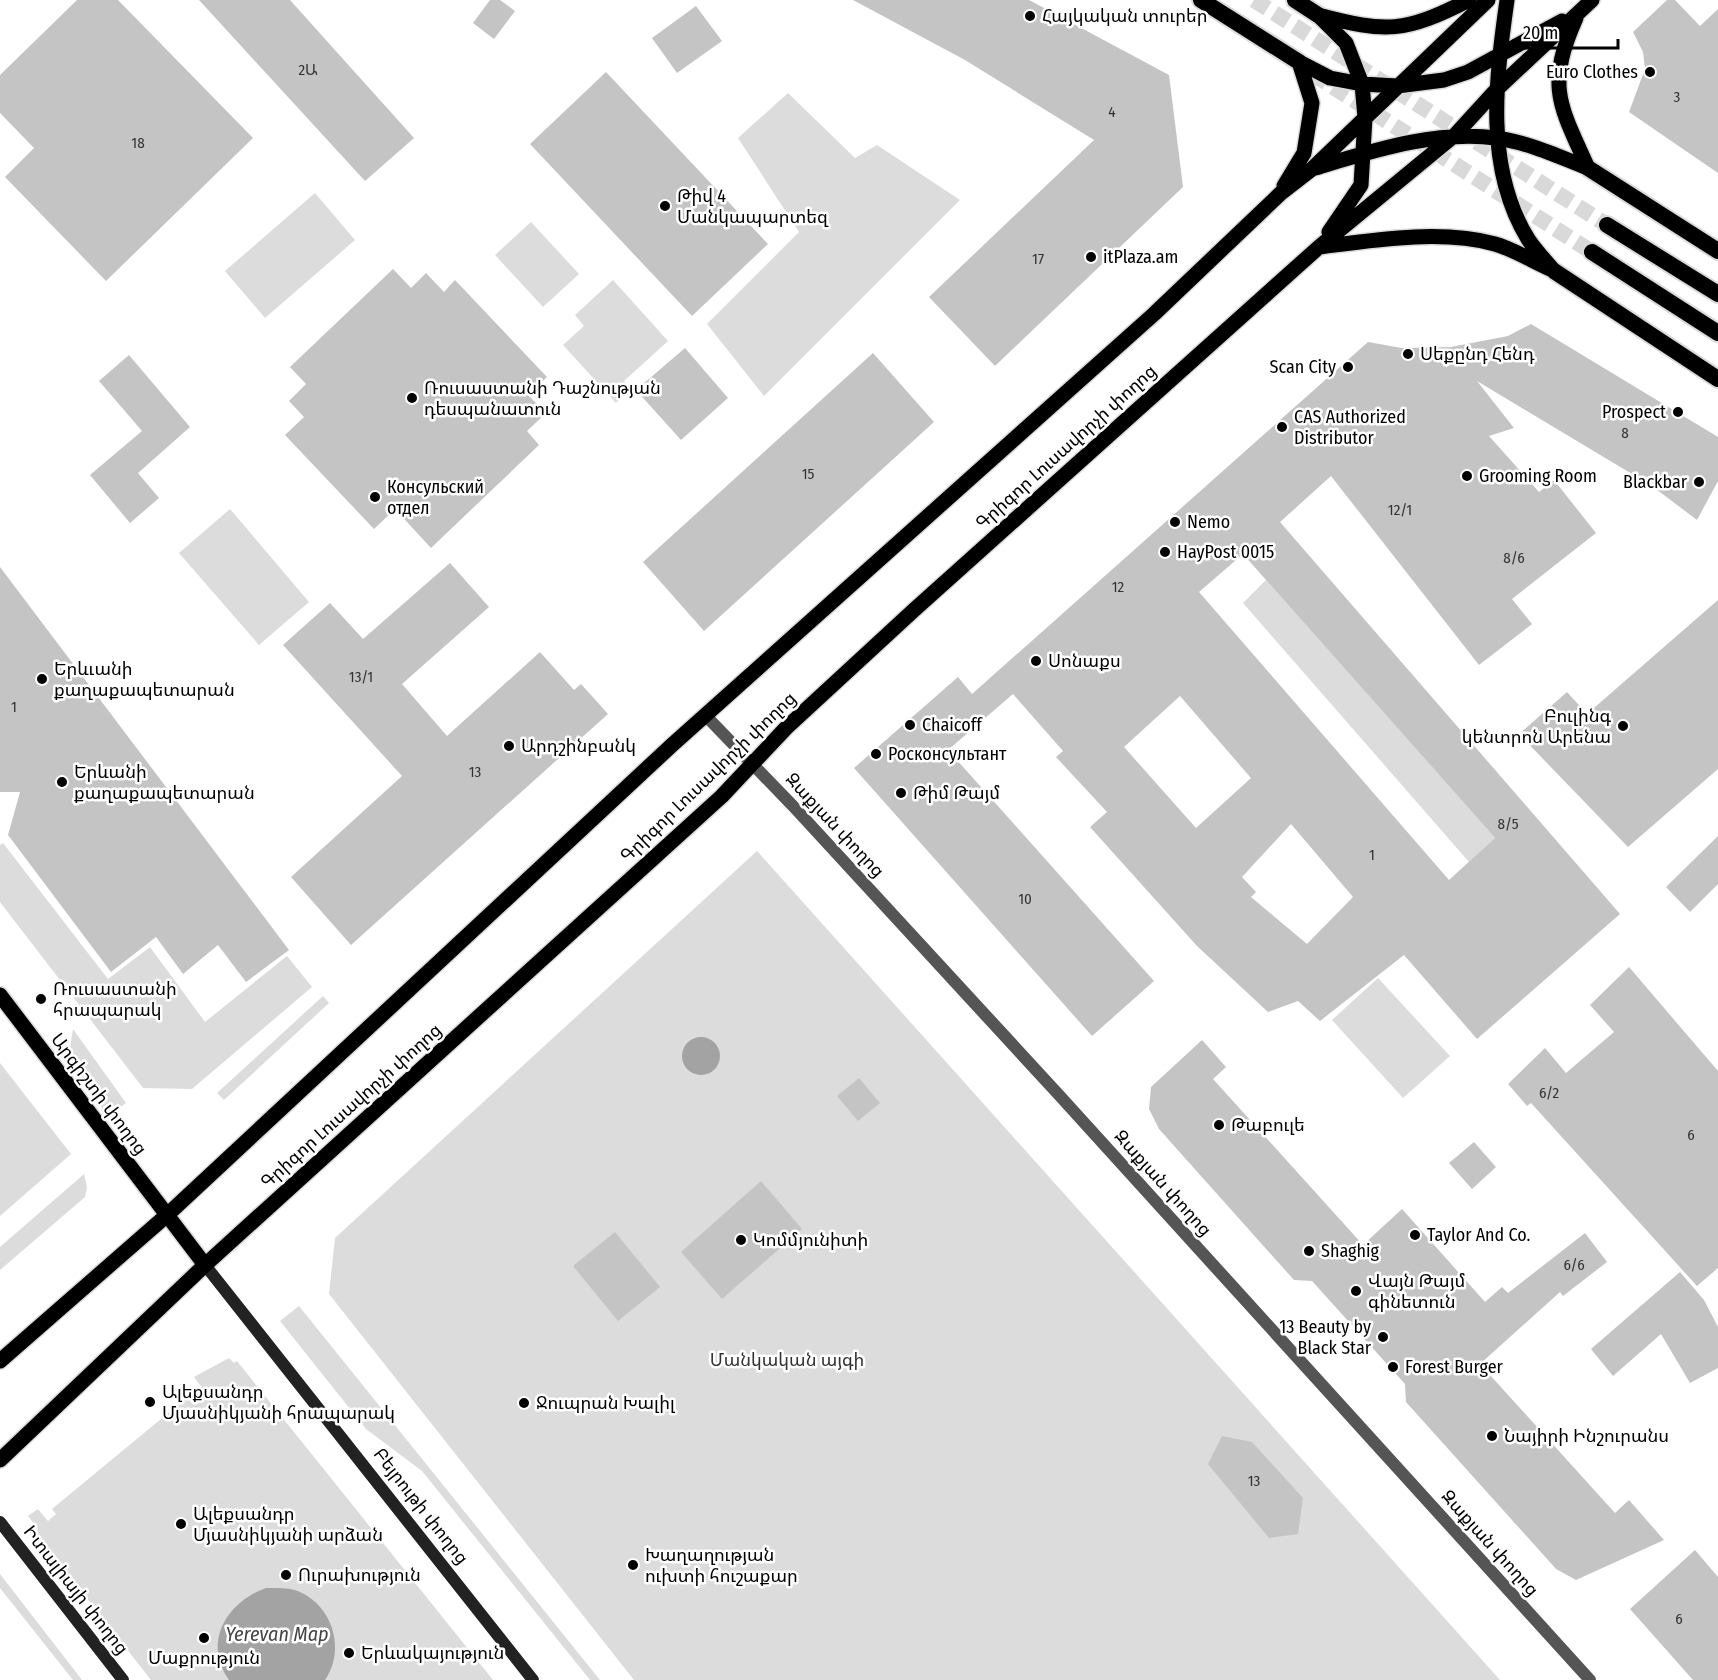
<svg xmlns="http://www.w3.org/2000/svg" width="1718" height="1680" font-family="'Fira Sans Condensed','Noto Sans Armenian',sans-serif">
  <style>
    .green { fill: #dcdcdc }
    .water { fill: #a3a3a3 }
    .building { fill: #c4c4c4; fill-rule: evenodd }
    .lines { fill: none; stroke-linecap: round; stroke-linejoin: round }
    .trunk-tunnel { stroke: #d9d9d9; stroke-width: 16; stroke-dasharray: 16 8; stroke-linecap: butt }
    .primary-casing { stroke: #dbdbdb; stroke-width: 18 }
    .trunk-casing { stroke: #dbdbdb; stroke-width: 20 }
    .tertiary { stroke: #555; stroke-width: 12 }
    .secondary { stroke: #222; stroke-width: 12 }
    .primary { stroke: #000; stroke-width: 15 }
    .trunk { stroke: #000; stroke-width: 16 }
    .poi-dot { fill: #000; stroke: #fff; stroke-width: 2 }
    .labels { text-anchor: middle; dominant-baseline: central; stroke-width: 5; stroke-linejoin: round; paint-order: stroke }
    .number-label { font-size: 15px; fill: #313131 }
    .poi-label { font-size: 18px; fill: #000; stroke: #fff; text-anchor: start }
    .street-label { font-size: 18px; fill: #000; stroke: #fff }
    .park-label { font-size: 18px; fill: #333; stroke: #fff }
    .water-label { font-size: 20px; font-style: italic; fill: #444; stroke: #fff }
  </style>
  <rect width="100%" height="100%" fill="#fff"/>
  <path class="green" d="M788 93 855 158 877 145 960 200 764 396 707 324 799 232 738 138Z
    M315 193 355 240 265 318 225 271Z
    M531 222 579 274 543 307 495 255Z
    M613 280 668 341 624 381 630 389 616 403 563 345 584 326 575 315Z
    M230 509 309 602 259 645 179 553Z
    M1266 580 1495 838 1469 862 1243 603Z
    M3 843 108 979 150 947 205 1022 287 956 312 987 192 1089 143 1088 0 902V845Z
    M757 851 1500 1680H634L329 1294 335 1238Z
    M1378 978 1450 1056 1403 1098 1332 1020Z
    M323 996 329 1003 224 1100 217 1093Z
    M73 1029 126 1103 108 1116 68 1061Z
    M0 1063 71 1154 0 1216Z
    M84 1174 87 1187 85 1197 0 1270V1247Z
    M299 1306 600 1680H590L422 1471 366 1429 280 1321Z
    M229 1358 234 1363 237 1361 493 1680H151L35 1532 38 1529 28 1516 38 1509 48 1521 56 1514 52 1509 190 1395 193 1398 203 1389 194 1377Z
    M0 1574 82 1680H73L0 1588Z"/>
  <path class="water" d="M682 1056a19 19 0 1 1 38 0a19 19 0 1 1-38 0Z
    M266 1588C278 1588 291 1587 302 1593 334 1609 345 1651 325 1680H229C202 1642 227 1602 266 1588Z"/>
  <path class="building" d="M77 0H118L253 138 106 281 5 177 34 148 0 113V75Z
    M199 0H290L414 138 365 181Z
    M490 0H500L515 11 494 39 473 23Z
    M853 0H1029L1169 75 1183 187 995 366 929 297 1094 140 965 60Z
    M1667 0H1675L1700 26 1718 9V173L1629 112 1645 69 1643 52 1633 32Z
    M696 6 722 41 677 73 652 38Z
    M606 72 768 244 692 316 530 144Z
    M393 269 411 288 426 273 444 292 455 280 547 377 528 395 546 413 527 431 539 445 431 548 395 509 374 529 285 435 304 417 289 401 306 384 290 367Z
    M1531 324 1718 437V481L1697 520 1652 486 1477 381 1514 428 1489 436 1539 492 1554 480 1596 533 1512 599 1532 624 1479 665 1331 476 1280 522 1620 914 1477 1039 1404 955 1320 1021 1298 1001 1268 1012 1197 946 1090 827 1107 812 1056 757 1063 751 1013 694 948 750 1154 981 1092 1036 854 768 958 677 972 694 1368 342 1402 348 1451 347 1508 336ZM1243 554 1495 838 1449 880 1199 592ZM1180 696 1251 778 1196 828 1124 747ZM1291 824 1353 897 1307 944 1251 897 1256 892 1242 877Z
    M685 348 728 398 681 440 636 390Z
    M873 353 934 422 704 631 643 562Z
    M129 355 190 427 138 473 159 498 130 523 90 475 142 431 99 381Z
    M450 563 489 607 402 684 447 736 540 652 574 690 581 684 608 714 351 945 291 877 402 776 283 645 330 603 363 639Z
    M0 567 289 950 246 982 218 945 183 974 156 937 111 972 8 835 20 792H0Z
    M1718 600V769L1628 847 1519 734 1567 692 1587 714Z
    M1718 836V884L1690 912 1666 887Z
    M1629 967 1718 1071V1268L1697 1286 1531 1103 1527 1106 1508 1084 1545 1048 1566 1073 1614 1032 1590 1005Z
    M1202 1040 1226 1067 1213 1079 1363 1245 1402 1209 1485 1302 1502 1287 1508 1293 1585 1233 1607 1262 1563 1296 1560 1292 1480 1364 1615 1513 1629 1500 1664 1540 1576 1580 1556 1569 1406 1402 1405 1384 1312 1281 1294 1280 1159 1129 1149 1109 1151 1087Z
    M859 1078 880 1103 858 1121 837 1096Z
    M1474 1142 1496 1167 1472 1189 1449 1163Z
    M761 1181 802 1229 722 1299 681 1252Z
    M615 1232 660 1287 618 1321 573 1266Z
    M1680 1272 1704 1300 1718 1327V1368L1690 1383 1661 1334 1613 1376 1591 1349Z
    M1222 1436 1252 1442 1303 1498 1298 1534 1269 1538 1208 1464Z
    M1695 1550 1718 1577V1680H1693L1630 1609Z"/>
  <g class="lines">
    <path class="trunk-tunnel" d="M1254 0 1607 225
      M1313 74 1592 252"/>
    <g class="primary-casing">
      <path id="primary" d="M1507 0C1496 79 1484 167 1528 239 1535 250 1546 261 1554 271
        M1318 15 1346 43 1362 84 1365 118 1361 185 1329 232
        M1318 15C1387 33 1404 33 1469 0
        M1576 18C1546 86 1559 104 1588 168
        M1299 62 1330 78 1362 84 1397 86 1444 80 1468 72 1562 21
        M1315 168C1372 151 1436 130 1496 138 1527 142 1558 156 1588 168
        M1284 186 1304 153 1312 103 1299 62
        M1319 247C1373 240 1442 229 1495 244 1513 249 1532 261 1550 269
        M0 995 205 1265
        M0 1361 166 1216 672 745 1154 314 1281 193 1312 169 1488 0
        M0 1460 205 1265 722 796 786 728 914 610 1319 247 1455 135 1497 89 1592 0"/>
    </g>
    <g class="trunk-casing">
      <path id="trunk" d="M1201 0 1299 62
        M1295 0 1318 15
        M1588 168 1718 251
        M1607 225 1718 294
        M1592 252 1718 333
        M1554 271 1718 379"/>
    </g>
    <path class="tertiary" d="M705 715 793 806 1059 1095 1590 1680"/>
    <path class="secondary" d="M205 1265 533 1680
      M0 1522 123 1680"/>
    <use href="#primary" class="primary"/>
    <use href="#trunk" class="trunk"/>
  </g>
  <g class="poi-dot">
    <circle cx="1030" cy="16" r="6"/>
    <circle cx="1650" cy="72" r="6"/>
    <circle cx="665" cy="206" r="6"/>
    <circle cx="1091" cy="257" r="6"/>
    <circle cx="1408" cy="354" r="6"/>
    <circle cx="1348" cy="367" r="6"/>
    <circle cx="412" cy="398" r="6"/>
    <circle cx="1678" cy="412" r="6"/>
    <circle cx="1282" cy="427" r="6"/>
    <circle cx="1467" cy="476" r="6"/>
    <circle cx="1699" cy="482" r="6"/>
    <circle cx="375" cy="497" r="6"/>
    <circle cx="1175" cy="522" r="6"/>
    <circle cx="1165" cy="552" r="6"/>
    <circle cx="1036" cy="661" r="6"/>
    <circle cx="42" cy="679" r="6"/>
    <circle cx="910" cy="725" r="6"/>
    <circle cx="1623" cy="726" r="6"/>
    <circle cx="509" cy="746" r="6"/>
    <circle cx="876" cy="754" r="6"/>
    <circle cx="62" cy="782" r="6"/>
    <circle cx="901" cy="793" r="6"/>
    <circle cx="41" cy="999" r="6"/>
    <circle cx="1219" cy="1125" r="6"/>
    <circle cx="1415" cy="1235" r="6"/>
    <circle cx="741" cy="1240" r="6"/>
    <circle cx="1309" cy="1251" r="6"/>
    <circle cx="1356" cy="1291" r="6"/>
    <circle cx="1383" cy="1337" r="6"/>
    <circle cx="1393" cy="1367" r="6"/>
    <circle cx="150" cy="1402" r="6"/>
    <circle cx="524" cy="1403" r="6"/>
    <circle cx="1492" cy="1436" r="6"/>
    <circle cx="181" cy="1524" r="6"/>
    <circle cx="633" cy="1565" r="6"/>
    <circle cx="286" cy="1575" r="6"/>
    <circle cx="204" cy="1638" r="6"/>
    <circle cx="349" cy="1653" r="6"/>
  </g>
  <g class="labels">
    <g class="number-label">
      <text x="308" y="70">2Ա</text>
      <text x="1677" y="97">3</text>
      <text x="1112" y="112">4</text>
      <text x="138" y="143">18</text>
      <text x="1038" y="259">17</text>
      <text x="1625" y="433">8</text>
      <text x="808" y="474">15</text>
      <text x="1400" y="510">12/1</text>
      <text x="1514" y="558">8/6</text>
      <text x="1118" y="587">12</text>
      <text x="361" y="677">13/1</text>
      <text x="14" y="707">1</text>
      <text x="475" y="772">13</text>
      <text x="1508" y="824">8/5</text>
      <text x="1372" y="855">1</text>
      <text x="1025" y="899">10</text>
      <text x="1549" y="1093">6/2</text>
      <text x="1691" y="1135">6</text>
      <text x="1574" y="1265">6/6</text>
      <text x="1254" y="1481">13</text>
      <text x="1679" y="1619">6</text>
    </g>
    <g class="poi-label">
      <text x="1042" y="16">Հայկական տուրեր</text>
      <text x="1638" y="72" text-anchor="end">Euro Clothes</text>
      <text x="677" y="196">Թիվ 4<tspan x="677" dy="21">Մանկապարտեզ</tspan></text>
      <text x="1103" y="257">itPlaza.am</text>
      <text x="1420" y="354">Սեքընդ Հենդ</text>
      <text x="1336" y="367" text-anchor="end">Scan City</text>
      <text x="424" y="388">Ռուսաստանի Դաշնության<tspan x="424" dy="21">դեսպանատուն</tspan></text>
      <text x="1666" y="412" text-anchor="end">Prospect</text>
      <text x="1294" y="417">CAS Authorized<tspan x="1294" dy="21">Distributor</tspan></text>
      <text x="1479" y="476">Grooming Room</text>
      <text x="1687" y="482" text-anchor="end">Blackbar</text>
      <text x="387" y="487">Консульский<tspan x="387" dy="21">отдел</tspan></text>
      <text x="1187" y="522">Nemo</text>
      <text x="1177" y="552">HayPost 0015</text>
      <text x="1048" y="661">Սոնաքս</text>
      <text x="54" y="669">Երևւանի<tspan x="54" dy="21">քաղաքապետարան</tspan></text>
      <text x="1611" y="716" text-anchor="end">Բուլինգ<tspan x="1611" dy="21">կենտրոն Արենա</tspan></text>
      <text x="922" y="725">Chaicoff</text>
      <text x="521" y="746">Արդշինբանկ</text>
      <text x="888" y="754">Росконсультант</text>
      <text x="74" y="772">Երևանի<tspan x="74" dy="21">քաղաքապետարան</tspan></text>
      <text x="913" y="793">Թիմ Թայմ</text>
      <text x="53" y="989">Ռուսաստանի<tspan x="53" dy="21">հրապարակ</tspan></text>
      <text x="1231" y="1125">Թաբուլե</text>
      <text x="1427" y="1235">Taylor And Co.</text>
      <text x="753" y="1240">Կոմմյունիտի</text>
      <text x="1321" y="1251">Shaghig</text>
      <text x="1368" y="1281">Վայն Թայմ<tspan x="1368" dy="21">գինետուն</tspan></text>
      <text x="1371" y="1327" text-anchor="end">13 Beauty by<tspan x="1371" dy="21">Black Star</tspan></text>
      <text x="1405" y="1367">Forest Burger</text>
      <text x="162" y="1392">Ալեքսանդր<tspan x="162" dy="21">Մյասնիկյանի հրապարակ</tspan></text>
      <text x="536" y="1403">Ջուպրան Խալիլ</text>
      <text x="1504" y="1436">Նայիրի Ինշուրանս</text>
      <text x="193" y="1514">Ալեքսանդր<tspan x="193" dy="21">Մյասնիկյանի արձան</tspan></text>
      <text x="645" y="1555">Խաղաղության<tspan x="645" dy="21">ուխտի հուշաքար</tspan></text>
      <text x="298" y="1575">Ուրախություն</text>
      <text x="361" y="1653">Երևակայություն</text>
      <text x="204" y="1658" text-anchor="middle">Մաքրություն</text>
    </g>
    <g class="street-label">
      <text transform="translate(1066 447) rotate(-42)">Գրիգոր Լուսավորչի փողոց</text>
      <text transform="translate(708 777) rotate(-44)">Գրիգոր Լուսավորչի փողոց</text>
      <text transform="translate(835 825) rotate(47)">Զաքյան փողոց</text>
      <text transform="translate(99 1094) rotate(53)">Արգիշտի փողոց</text>
      <text transform="translate(351 1106) rotate(-42)">Գրիգոր Լուսավորչի փողոց</text>
      <text transform="translate(1163 1183) rotate(48)">Զաքյան փողոց</text>
      <text transform="translate(421 1506) rotate(52)">Բեյրութի փողոց</text>
      <text transform="translate(1490 1543) rotate(48)">Զաքյան փողոց</text>
      <text transform="translate(76 1590) rotate(52)">Իտալիայի փողոց</text>
    </g>
    <g class="park-label">
      <text x="787" y="1360">Մանկական այգի</text>
    </g>
    <g class="water-label">
      <text x="277" y="1634">Yerevan Map</text>
    </g>
  </g>
  <path d="M1514 39v9h104v-9" fill="none" stroke="#000000" stroke-width="3"/>
  <text x="1523" y="39" font-size="18" fill="#000000" stroke="#ffffff" stroke-width="4.5" paint-order="stroke">20 m</text>
</svg>
